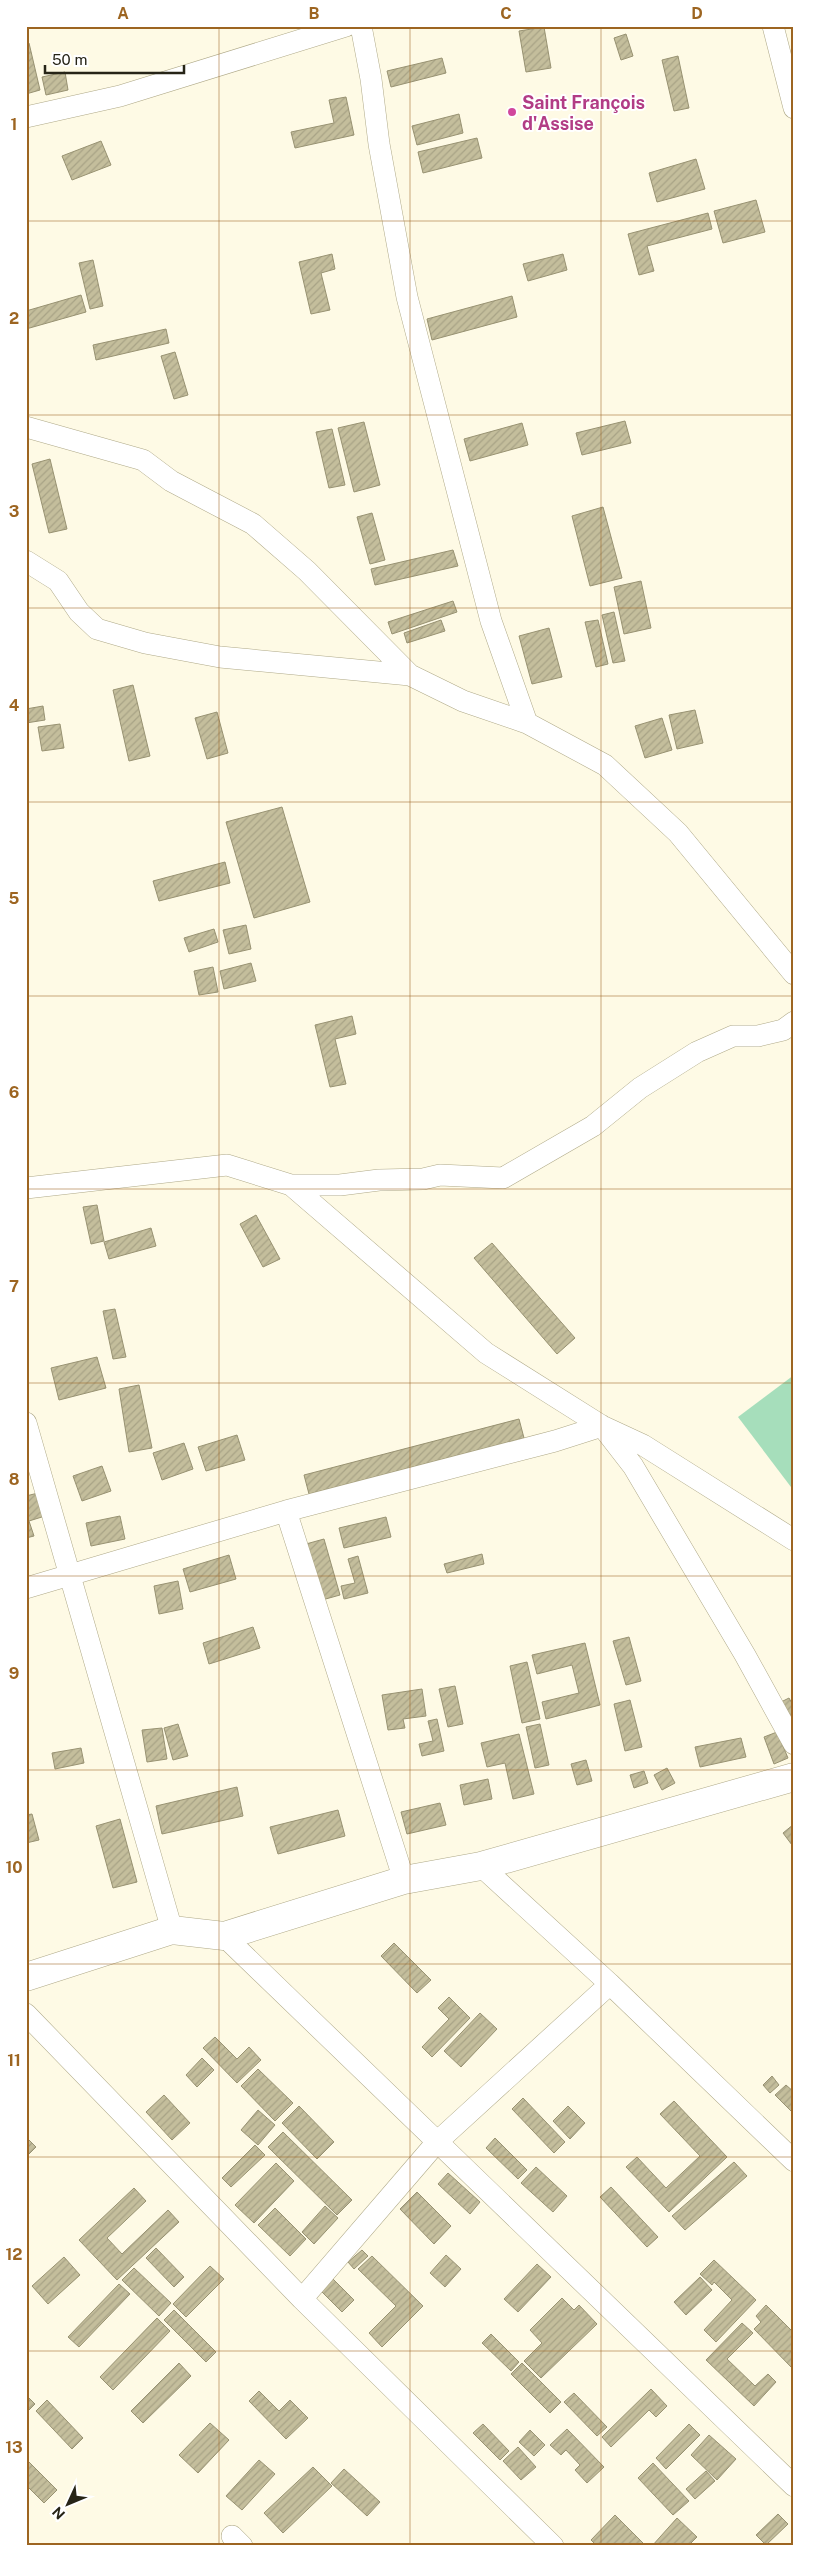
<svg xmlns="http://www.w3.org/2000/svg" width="820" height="2572" font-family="'Public Sans',sans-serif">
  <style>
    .pitch { fill: #a6debb }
    .building { fill: url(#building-hatch); stroke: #989272 }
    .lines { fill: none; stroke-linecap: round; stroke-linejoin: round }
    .street-casing { stroke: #afa988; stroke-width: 22 }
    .primary-casing { stroke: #afa988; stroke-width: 29 }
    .street { stroke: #fff; stroke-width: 21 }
    .primary { stroke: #fff; stroke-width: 28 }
    .grid { fill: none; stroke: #9d6521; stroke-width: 1; stroke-opacity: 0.55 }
    .hotel-dot { fill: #d1479c; stroke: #fff; stroke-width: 2 }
    .labels { text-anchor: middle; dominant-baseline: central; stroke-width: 4; stroke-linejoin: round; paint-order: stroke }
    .hotel-label { font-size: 18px; font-weight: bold; fill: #b23c85; stroke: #fff; text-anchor: start }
    .neatline { fill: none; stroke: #9d6521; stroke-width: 2 }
    .grid-label { font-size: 16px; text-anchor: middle; font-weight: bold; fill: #9d6521 }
  </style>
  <defs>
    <pattern id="building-hatch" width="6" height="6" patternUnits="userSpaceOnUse" patternTransform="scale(1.25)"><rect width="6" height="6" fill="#c4be9c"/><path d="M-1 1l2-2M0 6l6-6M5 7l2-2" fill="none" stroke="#a8a386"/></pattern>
  </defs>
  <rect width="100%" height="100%" fill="#fefae5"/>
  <path class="pitch" d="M794 1375V1491L738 1417Z"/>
  <path class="building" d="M544 27 551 68 526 72 519 31Z
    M626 34 633 56 621 60 614 38Z
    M29 43 40 90 26 94V44Z
    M678 56 689 108 674 111 662 60Z
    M442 58 446 73 391 87 387 71Z
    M65 72 68 90 46 95 42 77Z
    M346 97 354 135 295 148 291 132 334 123 329 100Z
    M459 114 463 133 417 145 412 126Z
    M477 138 482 158 423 173 418 152Z
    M101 141 111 165 72 180 62 156Z
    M696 159 705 189 657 202 649 173Z
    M756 200 765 232 723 243 714 211Z
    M708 213 712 229 647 246 654 271 639 275 628 234Z
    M332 254 335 269 321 273 330 310 311 314 299 262Z
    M563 254 567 270 528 281 523 264Z
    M93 260 103 306 90 309 79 263Z
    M81 295 86 312 26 329V311Z
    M512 296 517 317 432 340 427 319Z
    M166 329 169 343 96 360 93 345Z
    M175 352 188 395 174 399 161 356Z
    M625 421 631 443 582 455 576 433Z
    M364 422 380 485 354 492 338 428Z
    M522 423 528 445 470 461 464 439Z
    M332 429 345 485 329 488 316 432Z
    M50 459 67 529 49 533 32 464Z
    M603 507 622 578 590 586 572 516Z
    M372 513 385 560 370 564 357 517Z
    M453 550 458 566 375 585 371 569Z
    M641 581 651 628 624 634 614 587Z
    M453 601 457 612 392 634 388 622Z
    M614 612 625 661 613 663 602 615Z
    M441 620 445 631 407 643 404 633Z
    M598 620 608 664 596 667 585 622Z
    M549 628 562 677 532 684 519 636Z
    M133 685 150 756 129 761 113 690Z
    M43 706 45 720 26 723V709Z
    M695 710 703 743 677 749 669 715Z
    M217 712 228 753 207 759 195 718Z
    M662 718 672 750 645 758 635 726Z
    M60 724 64 748 42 751 38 727Z
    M282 807 310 902 254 918 226 822Z
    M225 862 230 883 159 901 153 881Z
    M246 925 251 949 229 954 223 930Z
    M214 929 218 942 189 952 184 938Z
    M251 963 256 981 224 989 220 971Z
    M213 967 218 992 199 995 194 971Z
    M352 1016 356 1034 335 1039 346 1084 330 1087 315 1025Z
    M97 1205 104 1241 91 1244 83 1207Z
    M256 1215 280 1259 263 1267 240 1224Z
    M151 1228 156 1246 109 1259 104 1242Z
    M492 1243 575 1338 557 1354 474 1258Z
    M115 1309 126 1357 113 1359 103 1311Z
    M97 1357 106 1388 59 1400 51 1368Z
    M139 1385 152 1448 129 1452 119 1389Z
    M519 1419 524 1438 309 1494 304 1475Z
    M237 1435 245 1460 206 1471 198 1447Z
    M184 1443 193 1469 162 1480 153 1453Z
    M102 1466 111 1491 82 1501 73 1476Z
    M38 1493 45 1516 29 1521 34 1536 26 1538V1496Z
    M120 1516 125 1539 91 1546 86 1523Z
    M386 1517 391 1537 344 1548 339 1528Z
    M324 1539 340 1595 322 1600 306 1544Z
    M482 1554 484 1564 447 1573 444 1564Z
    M229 1555 236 1579 190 1592 183 1569Z
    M358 1556 368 1593 344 1599 341 1586 355 1583 348 1559Z
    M178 1581 183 1609 159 1614 154 1586Z
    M253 1627 260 1648 209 1664 203 1643Z
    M629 1637 641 1681 626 1685 613 1641Z
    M585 1643 600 1705 546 1719 542 1702 579 1693 572 1665 537 1674 532 1655Z
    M527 1662 540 1719 522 1723 510 1666Z
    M455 1686 463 1724 448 1727 439 1689Z
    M422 1689 426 1716 403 1719 405 1728 388 1730 382 1695Z
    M789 1698 794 1707V1724L781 1702Z
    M630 1700 642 1747 625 1751 614 1704Z
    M437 1719 444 1751 422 1756 419 1744 433 1741 428 1721Z
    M178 1724 188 1756 173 1760 164 1728Z
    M540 1724 549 1765 535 1768 526 1727Z
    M162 1728 167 1759 147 1762 142 1730Z
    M777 1732 788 1758 774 1764 764 1737Z
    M519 1734 534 1794 513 1799 505 1763 487 1767 481 1743Z
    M741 1738 746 1757 700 1767 695 1747Z
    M81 1748 84 1763 55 1769 52 1753Z
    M586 1760 592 1781 577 1785 571 1764Z
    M667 1768 675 1783 662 1790 654 1775Z
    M644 1771 648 1783 634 1788 630 1775Z
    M488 1779 492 1799 464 1805 460 1785Z
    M237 1787 243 1816 162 1834 156 1806Z
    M440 1803 446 1825 407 1834 401 1812Z
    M338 1810 345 1836 278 1854 270 1827Z
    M32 1814 39 1840 26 1843V1815Z
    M120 1819 137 1882 113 1888 96 1826Z
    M794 1824V1843L792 1845 783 1833Z
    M394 1943 431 1980 417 1993 381 1956Z
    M449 1997 470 2018 432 2057 422 2047 449 2019 438 2008Z
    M480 2013 497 2029 461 2067 444 2051Z
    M215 2037 237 2059 249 2047 261 2060 237 2083 203 2048Z
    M202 2058 214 2070 197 2087 186 2075Z
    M258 2069 293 2103 275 2121 241 2086Z
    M772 2076 779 2085 770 2093 763 2085Z
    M786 2085 794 2092V2108L791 2111 775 2095Z
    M164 2095 190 2123 172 2140 146 2112Z
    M523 2098 565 2142 554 2153 512 2109Z
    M674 2101 727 2157 669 2212 626 2167 637 2157 666 2188 700 2156 660 2114Z
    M299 2106 334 2142 317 2159 282 2123Z
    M568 2106 585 2123 570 2139 553 2121Z
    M258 2110 275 2125 258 2145 241 2130Z
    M283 2132 352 2200 337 2215 268 2147Z
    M26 2137 36 2147 26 2157Z
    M495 2138 527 2170 518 2179 486 2148Z
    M255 2145 265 2155 231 2187 222 2178Z
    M734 2162 747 2176 685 2230 672 2216Z
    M276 2163 294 2181 254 2223 235 2205Z
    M536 2167 567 2196 553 2212 521 2183Z
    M448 2173 480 2202 470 2214 438 2184Z
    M611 2187 658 2237 647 2247 600 2197Z
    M134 2188 146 2201 107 2238 122 2254 168 2210 179 2222 117 2280 79 2240Z
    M417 2192 451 2226 434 2244 400 2209Z
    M325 2206 338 2218 314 2244 302 2232Z
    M275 2208 306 2239 290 2256 258 2225Z
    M156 2248 184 2277 174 2287 146 2258Z
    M362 2250 368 2256 354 2269 348 2262Z
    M446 2255 461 2269 445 2287 430 2273Z
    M372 2256 423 2306 382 2347 369 2333 396 2306 358 2269Z
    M64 2257 80 2275 48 2304 32 2286Z
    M714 2260 756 2300 716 2342 704 2330 732 2300 714 2282 712 2285 700 2274Z
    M537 2264 551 2277 518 2312 504 2299Z
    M210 2266 224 2279 186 2317 173 2304Z
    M134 2268 171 2303 159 2316 122 2280Z
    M700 2277 712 2290 686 2315 674 2302Z
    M333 2279 354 2300 342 2312 321 2291Z
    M119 2284 130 2294 79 2347 68 2337Z
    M562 2298 574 2310 579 2305 597 2324 541 2378 524 2361 542 2343 530 2330Z
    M766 2305 794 2333V2366L792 2368 754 2329 761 2322 756 2316Z
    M174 2310 216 2352 206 2362 164 2320Z
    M157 2318 170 2331 113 2390 100 2377Z
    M742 2323 753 2333 727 2359 755 2386 768 2374 776 2382 754 2406 706 2360Z
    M491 2334 519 2362 511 2371 482 2343Z
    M179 2363 191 2376 143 2423 131 2411Z
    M522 2363 561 2402 550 2413 511 2374Z
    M651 2389 667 2406 656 2417 649 2410 611 2447 602 2437Z
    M259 2391 279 2411 290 2400 308 2418 286 2439 249 2401Z
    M574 2393 607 2427 597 2436 564 2402Z
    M26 2395 35 2404 26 2413Z
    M47 2400 83 2438 72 2449 36 2411Z
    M210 2423 229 2440 198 2473 179 2455Z
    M483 2424 509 2451 500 2460 473 2433Z
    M689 2424 700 2435 666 2469 656 2458Z
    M567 2429 604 2467 587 2483 575 2470 580 2465 566 2450 561 2455 550 2445Z
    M530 2430 545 2445 534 2456 519 2442Z
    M709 2435 736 2459 717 2480 691 2455Z
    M518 2447 536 2467 521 2480 503 2461Z
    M26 2459 57 2490 44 2503 26 2485Z
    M259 2460 275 2474 242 2510 226 2496Z
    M653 2463 689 2501 673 2515 638 2478Z
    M313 2467 332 2486 283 2533 264 2513Z
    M344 2469 380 2502 367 2516 331 2483Z
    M706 2471 715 2481 695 2499 686 2489Z
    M778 2514 788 2524 766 2545 756 2535Z
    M615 2515 646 2546H597L591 2540Z
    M677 2518 697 2537 688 2546H652Z"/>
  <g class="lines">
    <g class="street-casing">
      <path id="street" d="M361 26 371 79 379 144 407 297 491 621 527 723
        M773 26 794 108
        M26 117 120 96 346 26
        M26 427 143 460 171 481 253 524 307 571 410 675 463 701 527 723 605 765 678 833 794 974
        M26 561 58 581 79 612 97 629 145 643 220 657 410 675
        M291 1185 486 1353 602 1426 643 1445 794 1540
        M26 1188 227 1165 291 1185H340L379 1180 423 1179 440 1175 503 1178 593 1126 640 1088 697 1052 733 1036H758L783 1030 794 1022
        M26 1423 172 1930
        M286 1511 555 1441 602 1426 633 1466 745 1655 794 1744
        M26 1588 286 1511 404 1880
        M481 1866 610 1984 794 2161
        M224 1936 794 2486
        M26 2014 302 2299 553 2546
        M302 2299 437 2142 610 1984
        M232 2536 242 2546"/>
    </g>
    <g class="primary-casing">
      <path id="primary" d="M26 1977 172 1930 224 1936 404 1880 481 1866 794 1777"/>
    </g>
    <use href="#street" class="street"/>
    <use href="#primary" class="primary"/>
  </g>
  <path class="grid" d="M219 26V2546M410 26V2546M601 26V2546M26 221H794M26 415H794M26 608H794M26 802H794M26 996H794M26 1189H794M26 1383H794M26 1576H794M26 1770H794M26 1964H794M26 2157H794M26 2351H794"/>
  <circle class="hotel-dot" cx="512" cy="112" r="5"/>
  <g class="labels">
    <g class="hotel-label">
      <text x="522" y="102">Saint François<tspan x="522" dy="21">d'Assise</tspan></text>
    </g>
  </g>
  <rect width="820" height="2572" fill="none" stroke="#ffffff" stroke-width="55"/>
  <g transform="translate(68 2504) rotate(226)" stroke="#ffffff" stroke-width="4" paint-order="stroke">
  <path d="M0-4L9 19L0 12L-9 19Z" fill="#262417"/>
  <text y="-8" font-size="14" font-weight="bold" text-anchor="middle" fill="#262417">N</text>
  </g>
  <path d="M45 65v8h139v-8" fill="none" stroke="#262417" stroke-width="2.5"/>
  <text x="52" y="65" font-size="15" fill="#262417" stroke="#ffffff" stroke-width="4" paint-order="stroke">50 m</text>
  <rect x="28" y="28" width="764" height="2516" class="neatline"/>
  <g class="grid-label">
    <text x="123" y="19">A</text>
    <text x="314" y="19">B</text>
    <text x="506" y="19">C</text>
    <text x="697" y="19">D</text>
    <text x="14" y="130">1</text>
    <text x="14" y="324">2</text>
    <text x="14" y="517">3</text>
    <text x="14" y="711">4</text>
    <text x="14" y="904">5</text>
    <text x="14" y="1098">6</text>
    <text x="14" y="1292">7</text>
    <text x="14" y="1485">8</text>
    <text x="14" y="1679">9</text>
    <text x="14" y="1873">10</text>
    <text x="14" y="2066">11</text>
    <text x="14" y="2260">12</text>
    <text x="14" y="2453">13</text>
  </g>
</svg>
